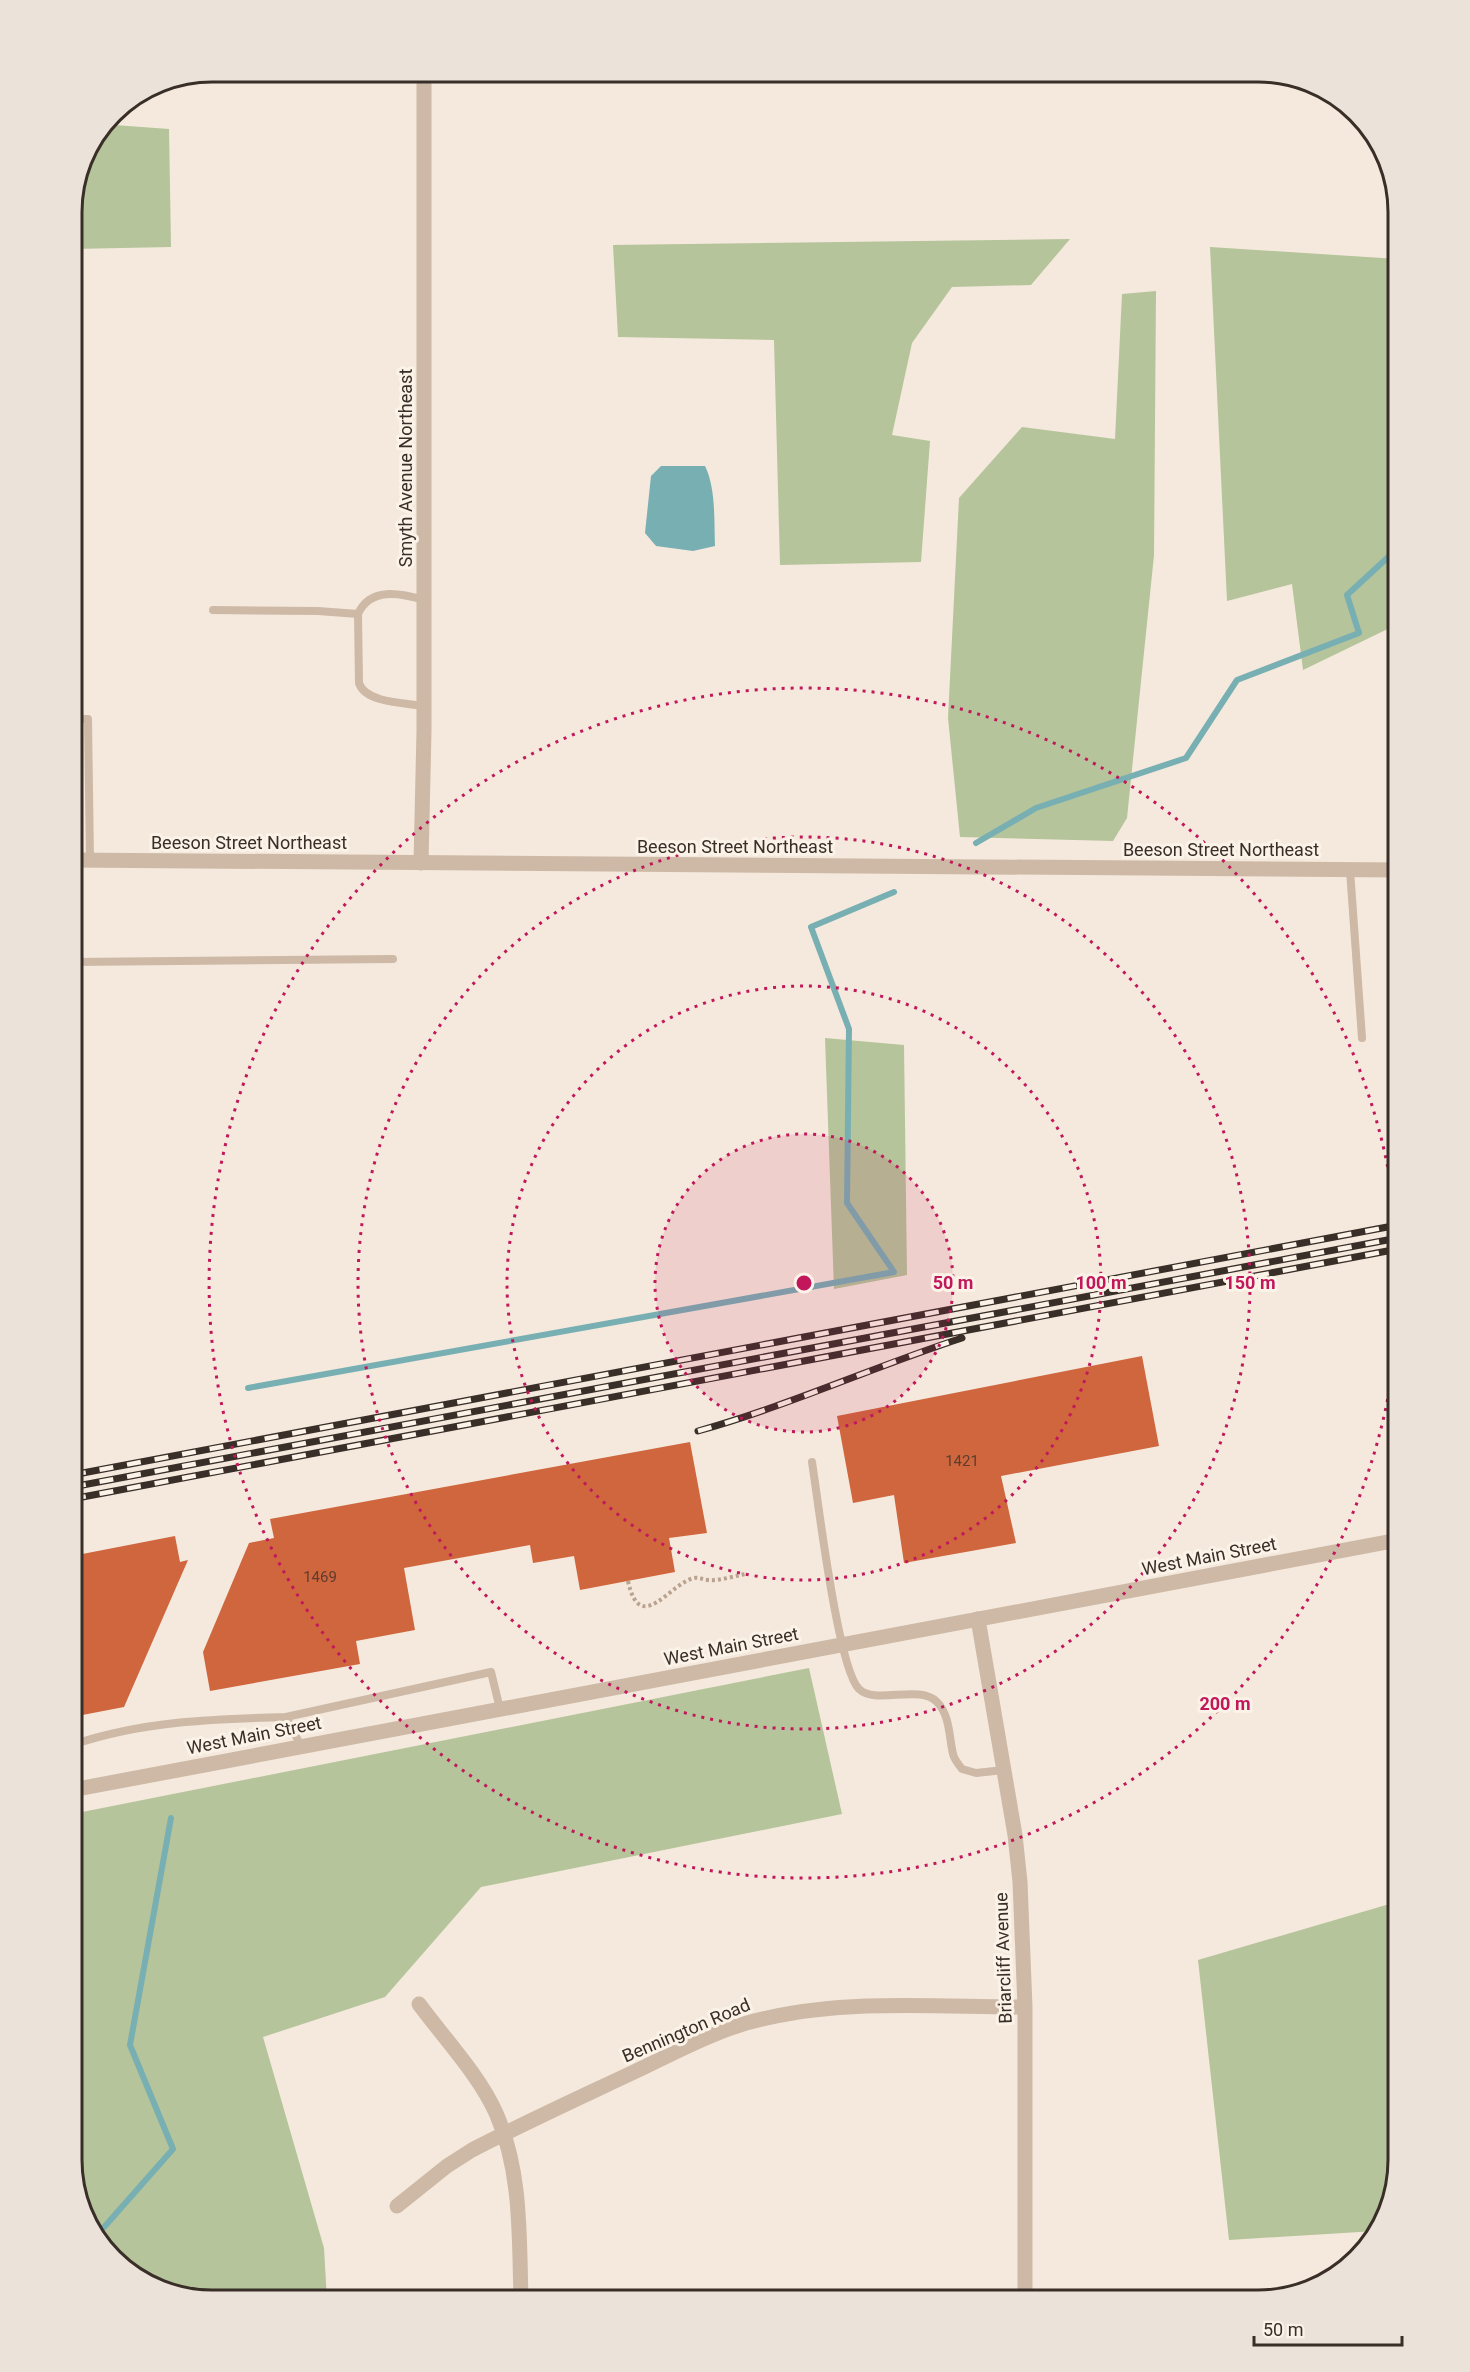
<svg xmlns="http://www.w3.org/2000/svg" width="1470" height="2372" font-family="Roboto,sans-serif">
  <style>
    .green { fill: #b5c49a }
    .water { fill: #78afb3 }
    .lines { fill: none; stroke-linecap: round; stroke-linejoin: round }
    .stream { stroke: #78afb3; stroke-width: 6 }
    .building { fill: #cf663e }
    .path { stroke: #b9a390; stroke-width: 4; stroke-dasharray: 3 3; stroke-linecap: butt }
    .service { stroke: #cdb9a6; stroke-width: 8 }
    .minor { stroke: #cdb9a6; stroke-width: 15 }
    .tertiary { stroke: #cdb9a6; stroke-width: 15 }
    .rail-casing { stroke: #392e28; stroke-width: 7 }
    .rail { stroke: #fbf3e8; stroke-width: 4.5; stroke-dasharray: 14; stroke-linecap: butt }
    .ring { fill: none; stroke: #c2185b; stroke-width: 3; stroke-dasharray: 3 6 }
    .labels { text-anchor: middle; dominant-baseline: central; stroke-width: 6; stroke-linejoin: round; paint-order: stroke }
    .number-label { font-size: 15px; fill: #5e3c2e }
    .street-label { font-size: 18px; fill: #392e28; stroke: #fbf3e8 }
    .rim { fill: none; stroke: #392e28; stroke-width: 3 }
    .centre { fill: #c2185b; stroke: #fbf3e8; stroke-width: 3 }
    .ring-label { font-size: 18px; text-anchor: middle; font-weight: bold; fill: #c2185b; stroke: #fbf3e8; stroke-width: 6; stroke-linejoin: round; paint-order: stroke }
  </style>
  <rect width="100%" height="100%" fill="#f4e9dc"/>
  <path class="green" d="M115 112 114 125 169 129 171 247 72 249V204L86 151Z
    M1070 239 1031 285 952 287 912 343 892 435 930 441 921 562 780 565 774 340 618 337 613 245Z
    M1210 247 1398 259V624L1303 670 1292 584 1227 601Z
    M1156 291 1154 555 1127 818 1113 841 960 837 948 718 959 498 1022 427 1115 439 1122 294Z
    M825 1038 904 1045 907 1275 834 1289Z
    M809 1668 842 1814 481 1887 385 1997 263 2037 324 2248 327 2300H204L135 2276 87 2222 72 2159V1814Z
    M1398 1885V2159L1376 2231 1229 2240 1198 1960 1393 1903Z"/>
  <path class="water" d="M661 466H705C716 488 714 521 715 546L693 551 656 546 645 533 651 476Z"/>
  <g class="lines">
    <path class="stream" d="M976 843 1036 808 1186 758 1237 680 1359 633 1347 595 1398 548
      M248 1388 894 1272 847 1203 849 1029 811 927 894 892
      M98 2234 173 2149 130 2045 171 1818"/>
  </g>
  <path class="building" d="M1142 1356 1159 1446 1001 1476 1016 1543 904 1563 894 1495 853 1503 837 1416Z
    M690 1442 707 1533 669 1538 675 1572 580 1590 574 1556 533 1563 530 1545 404 1568 415 1630 356 1641 360 1664 210 1691 203 1652 249 1543 274 1538 270 1519Z
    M175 1536 180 1562 188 1560 124 1707 72 1717V1556Z"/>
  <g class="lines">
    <path class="path" d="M628 1581C640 1637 670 1583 694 1578 700 1577 703 1580 708 1580 720 1581 734 1576 746 1574"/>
    <path class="service" d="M424 600C400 593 370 587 358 614L359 683C365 703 406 703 424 706
      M213 610 318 611 358 614
      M72 719H88L90 861
      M1350 870 1362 1038
      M72 962 393 959
      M812 1462C818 1500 838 1669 859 1689 875 1705 920 1684 937 1702 950 1715 949 1737 953 1754 954 1759 958 1764 962 1769L976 1773 1004 1770
      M286 1717 491 1672 500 1709
      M72 1745C142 1721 213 1719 286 1717L301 1746"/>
    <path class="minor" d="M421 863 424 731V72
      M978 1619 1015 1835 1020 1882 1025 2007V2300
      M419 2004C444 2038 479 2075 496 2113 522 2172 519 2237 521 2300
      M397 2206 447 2166 472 2150C526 2122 581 2097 636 2071 678 2051 721 2027 767 2018 851 1999 940 2007 1025 2007"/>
    <path class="tertiary" d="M72 860 1398 870
      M72 1790 1398 1540"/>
    <g class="rail-casing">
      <path id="rail" d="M698 1431C788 1406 873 1367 962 1338
        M72 1475 1398 1225
        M72 1487 1398 1238
        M72 1499 1398 1249"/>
    </g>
    <use href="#rail" class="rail"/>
  </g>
  <circle cx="804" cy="1283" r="149" fill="#c2185b" fill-opacity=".12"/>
  <g class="ring">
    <circle cx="804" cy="1283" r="149"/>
    <circle cx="804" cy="1283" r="297"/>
    <circle cx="804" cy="1283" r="446"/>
    <path d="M1398 1319A595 595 0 1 1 1398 1247"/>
  </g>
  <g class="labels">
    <g class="number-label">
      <text x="962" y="1461">1421</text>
      <text x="320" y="1577">1469</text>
    </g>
    <g class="street-label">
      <text transform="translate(405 468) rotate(-90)">Smyth Avenue Northeast</text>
      <text x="249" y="842">Beeson Street Northeast</text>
      <text x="735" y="846">Beeson Street Northeast</text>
      <text x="1221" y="849">Beeson Street Northeast</text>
      <text transform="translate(1209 1556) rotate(-11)">West Main Street</text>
      <text transform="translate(731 1646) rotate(-11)">West Main Street</text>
      <text transform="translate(254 1735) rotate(-11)">West Main Street</text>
      <text transform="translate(1003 1958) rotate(-92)">Briarcliff Avenue</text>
      <text transform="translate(686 2030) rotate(-23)">Bennington Road</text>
    </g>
  </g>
  <path d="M0 0H1470V2372H0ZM212 82H1258A130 130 0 0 1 1388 212V2160A130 130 0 0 1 1258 2290H212A130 130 0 0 1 82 2160V212A130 130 0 0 1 212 82Z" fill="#ebe3d9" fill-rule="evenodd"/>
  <path class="rim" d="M212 82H1258A130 130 0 0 1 1388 212V2160A130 130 0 0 1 1258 2290H212A130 130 0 0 1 82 2160V212A130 130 0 0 1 212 82Z"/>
  <circle cx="804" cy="1283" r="9" class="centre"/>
  <g class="ring-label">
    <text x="953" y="1289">50 m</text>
    <text x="1101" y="1289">100 m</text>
    <text x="1250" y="1289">150 m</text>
    <text x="1225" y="1710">200 m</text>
  </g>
  <path d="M1254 2336v9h148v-9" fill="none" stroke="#392e28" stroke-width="3"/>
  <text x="1263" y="2336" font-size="18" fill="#392e28" stroke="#fbf3e8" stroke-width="4.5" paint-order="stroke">50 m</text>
</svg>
